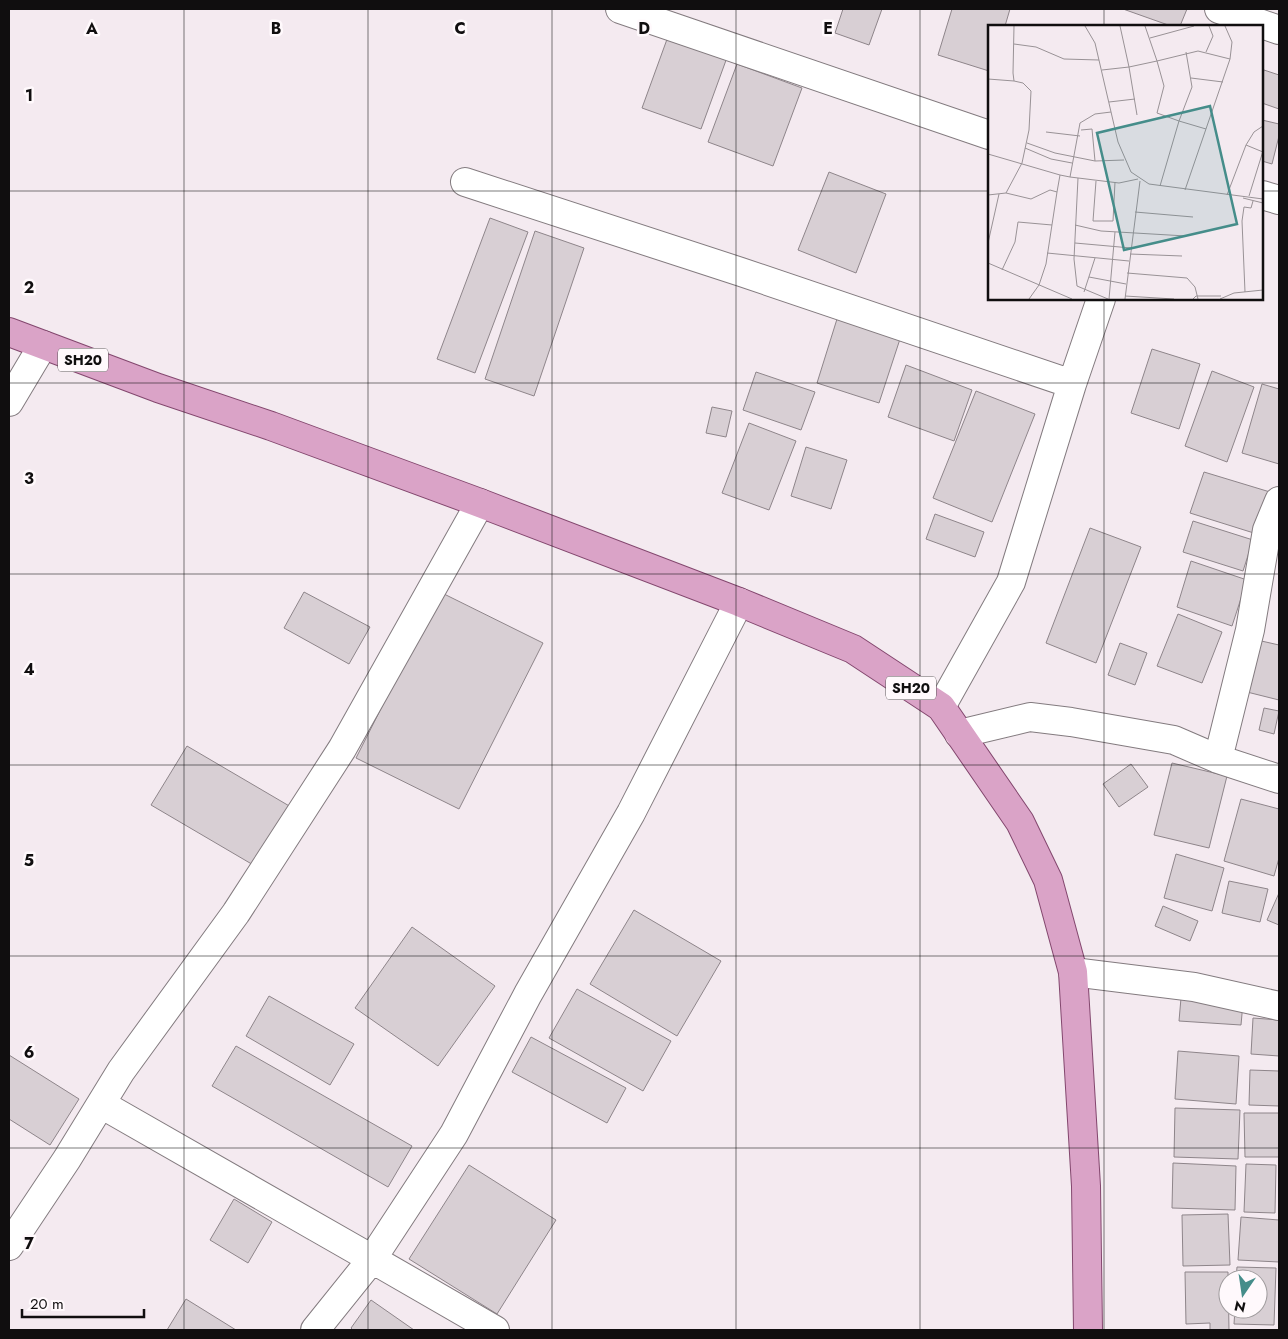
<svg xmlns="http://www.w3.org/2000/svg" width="1288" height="1339" font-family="Jost,sans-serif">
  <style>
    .building { fill: #d8cfd4; stroke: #8e858a }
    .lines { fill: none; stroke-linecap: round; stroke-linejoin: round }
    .minor-casing { stroke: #837b7f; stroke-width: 30 }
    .primary-casing { stroke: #83476e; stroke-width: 30 }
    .minor { stroke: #fff; stroke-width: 28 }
    .primary { stroke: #daa3c7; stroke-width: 28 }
    .grid { fill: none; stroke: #100e0f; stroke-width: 1; stroke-opacity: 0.55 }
    .labels { text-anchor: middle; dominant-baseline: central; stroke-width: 5; stroke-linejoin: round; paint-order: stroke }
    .shield { fill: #fff9fc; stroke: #585456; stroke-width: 1 }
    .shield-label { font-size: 14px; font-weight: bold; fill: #100e0f }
    .inset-road { fill: none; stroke: #999296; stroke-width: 1 }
    .view { fill: #458d8a; fill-opacity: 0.15; stroke: #458d8a; stroke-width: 2.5 }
    .inset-edge { fill: none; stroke: #100e0f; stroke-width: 2.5 }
    .grid-label { font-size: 16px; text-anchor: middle; font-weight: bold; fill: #100e0f; stroke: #fff9fc; stroke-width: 5; stroke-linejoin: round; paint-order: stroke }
  </style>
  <rect width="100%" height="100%" fill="#f4eaf0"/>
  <path class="building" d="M843 9H882L869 45 835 33Z
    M952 9H1010L1005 26H989V71L938 55Z
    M1123 9H1187L1180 26H1171Z
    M670 31 729 52 701 129 642 108Z
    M737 64 802 88 773 166 708 142Z
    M1264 70 1279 75V109L1262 103V77Z
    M1262 120 1279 124V136L1272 164 1262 161Z
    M829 172 886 194 856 273 798 250Z
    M490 218 528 232 475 373 437 359Z
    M535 231 584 248 534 396 485 379Z
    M837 319 900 339 879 403 817 383Z
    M1152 349 1200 364 1179 429 1131 413Z
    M906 365 972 390 954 441 888 417Z
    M1212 371 1254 387 1227 462 1185 446Z
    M756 372 815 392 801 430 743 410Z
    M1262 384 1279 389V464L1242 453Z
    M976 391 1035 414 992 522 933 498Z
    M712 407 732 411 726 437 706 433Z
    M749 423 796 441 769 510 722 493Z
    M806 447 847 460 831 509 791 496Z
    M1204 472 1270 492 1257 534 1190 513Z
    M935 514 984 532 975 557 926 539Z
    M1193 521 1253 540 1243 571 1183 552Z
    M1090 528 1141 547 1096 663 1046 643Z
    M1191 561 1247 580 1232 626 1177 607Z
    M304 592 370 627 349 664 284 628Z
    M440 592 543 643 459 809 356 758Z
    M1178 614 1222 632 1202 683 1157 666Z
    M1257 640 1279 645V700L1243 691Z
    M1120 643 1147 653 1135 685 1108 675Z
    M1264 708 1279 711 1274 734 1259 730Z
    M187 746 291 807 255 866 151 805Z
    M1172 763 1227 776 1209 848 1154 835Z
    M1131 764 1148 787 1119 807 1103 784Z
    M1241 799 1279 809V858L1274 876 1224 861Z
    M1176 854 1224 868 1212 911 1164 898Z
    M1229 881 1268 889 1260 922 1222 913Z
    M1279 893V925L1267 920Z
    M1163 906 1198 921 1190 941 1155 926Z
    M634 910 721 961 677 1036 590 984Z
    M412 927 495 986 438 1066 355 1008Z
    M577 989 671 1041 643 1091 549 1038Z
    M269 996 354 1044 330 1085 246 1036Z
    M1181 998 1243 1003 1241 1025 1179 1021Z
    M1253 1018 1279 1020V1056L1251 1054Z
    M531 1037 626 1088 607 1123 512 1072Z
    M236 1046 412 1146 388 1187 212 1086Z
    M1178 1051 1239 1056 1236 1104 1175 1099Z
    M9 1055 79 1099 50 1145 9 1119Z
    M1250 1070 1279 1071V1106L1249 1105Z
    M1175 1108 1240 1110 1238 1159 1174 1157Z
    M1244 1113H1279V1157H1245Z
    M1173 1163 1236 1166 1235 1210 1172 1208Z
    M1246 1164 1276 1165 1275 1213 1244 1212Z
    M469 1165 556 1220 497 1314 409 1259Z
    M234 1199 272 1222 248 1263 210 1240Z
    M1228 1214 1230 1265 1183 1266 1182 1215Z
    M1241 1217 1279 1220V1262L1238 1260Z
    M1237 1267 1276 1268 1274 1325 1234 1324 1235 1309H1258V1279H1236Z
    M1185 1272H1228L1229 1330H1210V1323L1186 1324Z
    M186 1299 236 1330H167Z
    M371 1300 414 1330H353L351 1328Z"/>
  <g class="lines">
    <g class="minor-casing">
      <path id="minor" d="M620 9 989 135
        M1219 9 1279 30
        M465 182 741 272 1072 384
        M1262 195 1279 200
        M9 402 43 345
        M941 707 1011 582 1072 384 1101 299
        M959 734 1030 717 1071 722 1174 740 1218 759 1279 779
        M1218 759 1250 630 1267 530 1279 501
        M1073 972 1194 987 1279 1006
        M101 1104 372 1259 454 1134 528 994 631 813 739 602
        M9 1246 67 1159 121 1071 236 913 342 749 480 503
        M315 1330 372 1259 495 1330"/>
    </g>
    <g class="primary-casing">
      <path id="primary" d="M9 332 158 388 271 426 480 503 739 602 853 649 941 707 1020 822 1048 880 1073 972 1086 1186 1088 1330"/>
    </g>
    <use href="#minor" class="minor"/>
    <use href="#primary" class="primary"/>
  </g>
  <path class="grid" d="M184 9V1330M368 9V1330M552 9V1330M736 9V1330M920 9V1330M1104 9V26M9 191H989M1262 191H1279M1104 299V1330M9 383H1279M9 574H1279M9 765H1279M9 956H1279M9 1148H1279"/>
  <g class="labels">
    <g class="shield">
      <rect x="58" y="348.5" width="50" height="23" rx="4"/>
      <rect x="886" y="676.5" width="50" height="23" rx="4"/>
    </g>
    <g class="shield-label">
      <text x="83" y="360">SH20</text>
      <text x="911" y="688">SH20</text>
    </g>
  </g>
  <g transform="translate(988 25)">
    <rect width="275" height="275" fill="#f4eaf0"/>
    <path class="inset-road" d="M97 1 107 18 130 117 143 147 161 159 275 174M132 1 141 42 169 36 176 61 169 88 191 96 204 62 198 27M157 1 169 36 210 26 242 34M162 13 206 1M26 19 48 22 76 34 111 35M218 27 225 11 221 1M114 45 141 42 149 90M203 53 235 57M0 54 26 56M121 77 147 74M93 105 104 104 107 136 136 135M58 107 92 111M39 118 67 128 107 136M258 120 275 127M37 123 63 134 84 138M0 129 72 150 69 167 62 165 43 174 18 168M72 150 82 152 92 98 107 89 123 87M82 152 131 158 150 154M90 153 86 234 89 261 120 274M108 156 105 196H125L127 157M172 161 191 96 218 104M197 165 242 34 244 17 237 1M0 170 18 168 34 138 41 105 43 66 35 58 26 56 25 48 26 1M239 170 258 120 266 107 275 101M261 171 275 126M255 173 275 178M147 187 205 192M87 200 113 206 198 211M0 218 11 169M87 218 143 223M59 228 141 236M142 229 194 231M0 238 84 274M14 245 27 217 30 197 64 200M139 248 199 253 207 262 210 274M101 252 138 259M96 267 107 233M257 267 254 196 256 182 263 183 265 176M137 271 186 274M41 274 51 260 58 239 69 167M121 274 127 207M137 274 152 156M205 274 208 271H233M232 274 246 268 275 265"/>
    <path class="view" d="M222 81 249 199 136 225 109 108Z"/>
    <rect width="275" height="275" class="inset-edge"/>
  </g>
  <g class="grid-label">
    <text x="92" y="34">A</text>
    <text x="276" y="34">B</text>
    <text x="460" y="34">C</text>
    <text x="644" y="34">D</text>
    <text x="828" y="34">E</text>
    <text x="29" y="101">1</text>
    <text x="29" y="293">2</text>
    <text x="29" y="484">3</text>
    <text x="29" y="675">4</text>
    <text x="29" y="866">5</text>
    <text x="29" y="1058">6</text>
    <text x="29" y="1249">7</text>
  </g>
  <rect width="1288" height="1339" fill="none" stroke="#100e0f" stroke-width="20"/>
  <g transform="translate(1243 1294) rotate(193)"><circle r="24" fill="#fff9fc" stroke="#9f9b9d"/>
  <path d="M0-4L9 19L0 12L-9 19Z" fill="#458d8a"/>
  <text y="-8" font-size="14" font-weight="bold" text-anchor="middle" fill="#100e0f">N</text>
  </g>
  <path d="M22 1309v8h122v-8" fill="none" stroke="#100e0f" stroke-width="2.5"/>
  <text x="30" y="1309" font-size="15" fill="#100e0f" stroke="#fff9fc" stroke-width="4" paint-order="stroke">20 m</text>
</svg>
